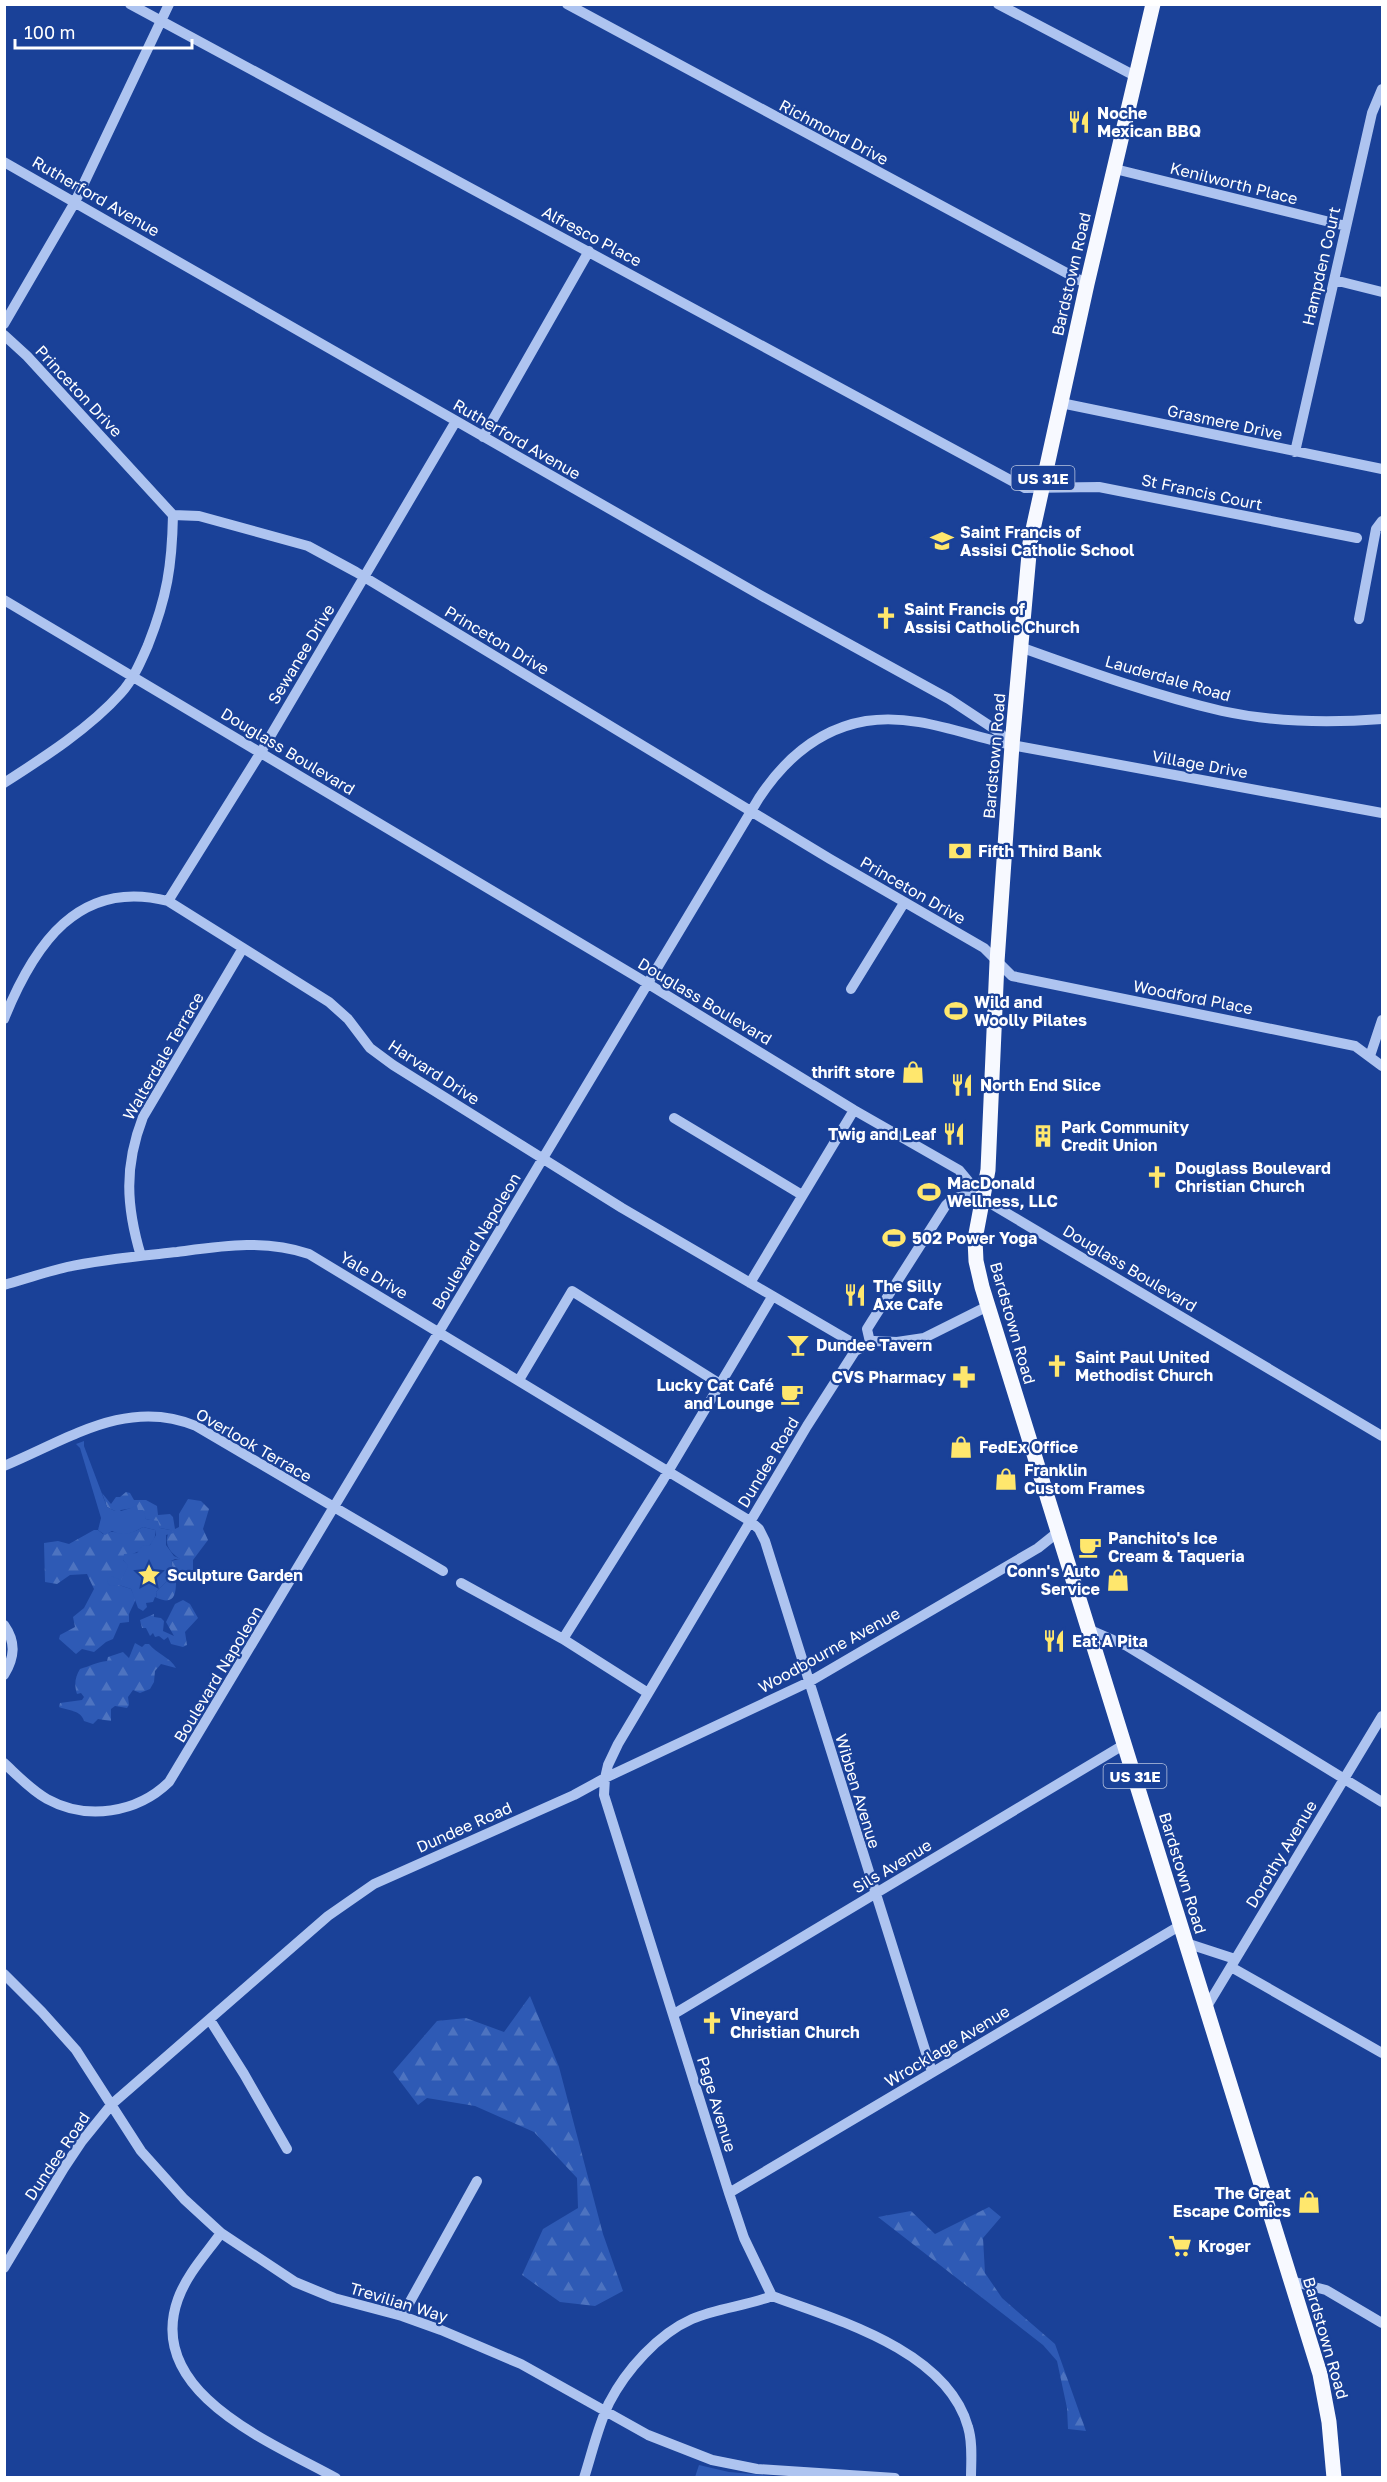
<svg xmlns="http://www.w3.org/2000/svg" width="1387" height="2482" font-family="'Golos Text',sans-serif">
  <style>
    .forest { fill: url(#forest-firs) }
    .park { fill: #2e5ab5 }
    .lines { fill: none; stroke-linecap: round; stroke-linejoin: round }
    .minor { stroke: #aec4f0; stroke-width: 10 }
    .major { stroke: #f7f9ff; stroke-width: 15 }
    .labels { text-anchor: middle; dominant-baseline: central; stroke-width: 4.5; stroke-linejoin: round; paint-order: stroke }
    .shield { fill: #1a4198; stroke: #bac6e0; stroke-width: 1.5 }
    .shield-label { font-size: 15px; font-weight: bold; fill: #fff }
    .poi-label { font-size: 16px; font-weight: bold; fill: #fff; stroke: #1a4198; text-anchor: start }
    .street-label { font-size: 16px; fill: #fff; stroke: #1a4198 }
  </style>
  <defs>
    <pattern id="forest-firs" width="22" height="20" patternUnits="userSpaceOnUse" patternTransform="scale(1.5)"><rect width="22" height="20" fill="#2e5ab5"/><path d="M5 1l3.5 6h-7zM16 11l3.5 6h-7z" fill="#4d73c0"/></pattern>
  </defs>
  <rect width="100%" height="100%" fill="#1a4198"/>
  <path class="forest" d="M126 1492 130 1493 134 1500H146L157 1506 158 1515 170 1514 173 1517 175 1529 179 1527V1514L188 1499 201 1501 209 1509 203 1529 208 1540 193 1560V1575L196 1578H183L176 1582C176 1596 173 1605 157 1598L156 1592 174 1574 171 1561 180 1559C168 1551 163 1542 170 1530L160 1528 154 1521 146 1519 143 1515 133 1508 115 1511 107 1507 102 1493 111 1504 116 1497H120Z
    M143 1527 155 1530C158 1550 133 1550 123 1560L129 1566 119 1585 131 1589 136 1599 129 1614V1622L120 1623 113 1639 106 1642 94 1652 82 1649 76 1654 59 1639 60 1635 75 1627 73 1617 84 1608 94 1589 87 1574 70 1575 57 1584 45 1582 44 1543 58 1541 69 1544 94 1530H98L103 1534C119 1528 123 1539 143 1527Z
    M183 1600 190 1604 198 1618 185 1632 187 1645 183 1647 171 1644 168 1637 164 1640 159 1636 155 1637 153 1633 150 1636 146 1628H142L140 1620 154 1614V1617L161 1618 164 1621 163 1631 174 1636 166 1622 175 1604Z
    M135 1643 142 1647 145 1644H149C156 1653 171 1658 176 1668L161 1664 155 1671 154 1682 150 1689 140 1693 133 1690 128 1697 129 1705 127 1708 115 1706 111 1709V1721L98 1719 93 1724 84 1721C81 1710 69 1711 59 1707L60 1703 82 1700 84 1697 81 1693 77 1694C74 1685 75 1677 80 1669 90 1666 97 1662 107 1661L108 1657 123 1652 129 1658Z
    M530 1996 559 2067 603 2234 623 2291 595 2306 560 2302 522 2275 543 2229 578 2208 577 2178 534 2132 475 2106 427 2098 418 2105 393 2072 437 2021 466 2018 504 2032Z
    M989 2207 1001 2217 983 2238 985 2273 1002 2298 1055 2344 1086 2431 1068 2429 1067 2408 1057 2361 1043 2345 878 2217 911 2211 935 2234Z"/>
  <path class="park" d="M84 1441V1446L107 1507 115 1511 118 1508 121 1511 137 1506 138 1510H143L146 1519 158 1521 160 1528 170 1530 174 1533 166 1535V1545L174 1556 183 1560 175 1559 171 1561 174 1574 156 1592 157 1598 155 1597 153 1602 146 1603 147 1607 143 1611 138 1608 131 1589 119 1585 111 1586 107 1583 108 1579 111 1576 121 1580 128 1566 123 1560 124 1554 137 1553 142 1546 150 1545 156 1535 155 1530 143 1527C133 1533 123 1537 112 1531L105 1535 98 1530 101 1518 80 1448 76 1444Z
    M699 2465 729 2472 786 2477H695Z"/>
  <g class="lines">
    <path class="minor" d="M130 4 1025 488 1099 487 1357 538
      M567 4 1087 284
      M998 4 1137 77
      M4 162 760 595 949 699 999 732 1011 745
      M1115 169 1346 226
      M1334 280 1382 292
      M4 324 75 202 169 4
      M4 335 27 356 173 515 199 516 308 546 356 572 830 859 984 948 1012 976 1355 1046 1382 1066
      M1061 403 1382 469
      M483 437 589 251
      M1295 452 1372 113 1382 89
      M4 600 637 977 854 1110 959 1170 983 1199 1382 1436
      M1359 619 1376 529 1382 521
      M1020 647C1087 671 1153 695 1222 711 1273 722 1331 723 1382 719
      M4 783C43 758 90 728 121 693 133 680 141 661 148 645 167 597 172 566 173 515
      M168 901 261 752 456 421
      M851 989 904 903
      M4 1019C34 945 78 878 168 901L329 1002 348 1019 370 1048 393 1065 622 1208 860 1347
      M1370 1056 1382 1020
      M674 1118 802 1195
      M141 1256C126 1206 124 1166 143 1117L243 948
      M750 1283 854 1110
      M4 1285C25 1279 46 1272 67 1267 103 1259 140 1256 177 1252 222 1246 264 1239 309 1254L750 1521 759 1529 765 1541 932 2072
      M870 1342 867 1329 872 1321 946 1205C958 1193 968 1196 983 1199
      M519 1380 572 1291 720 1384
      M4 1466C67 1440 127 1397 196 1426L443 1571
      M461 1583 563 1639 648 1693
      M4 1625C16 1642 15 1657 4 1675
      M1088 1629 1127 1646 1382 1802
      M563 1639 663 1480 772 1297
      M4 1763C18 1776 31 1790 47 1799 87 1821 137 1813 169 1782L759 798C784 760 819 729 866 721 918 713 966 736 1017 746 1139 769 1261 791 1382 813
      M1186 1943 1235 1959
      M1231 1967 1382 2053
      M4 1974 42 2012 76 2050 141 2151 184 2199 221 2233 295 2282 334 2298 402 2316 441 2330 521 2364 648 2435 712 2460 757 2469 895 2478
      M1206 2008 1382 1716
      M674 2014 1125 1744
      M210 2020 244 2074 287 2149
      M729 2193 1181 1925
      M221 2233C206 2254 187 2274 178 2299 144 2393 273 2443 336 2478
      M4 2268 64 2168 82 2141 112 2104 328 1916 374 1884 574 1795 605 1778 608 1765 618 1744 807 1426 855 1351 874 1341 897 1342 924 1338 988 1306
      M1291 2281 1326 2290 1382 2323
      M772 2296 744 2238 729 2193 604 1795 605 1778 809 1682 1038 1548 1058 1532
      M402 2316 477 2181
      M584 2478C592 2453 598 2426 609 2403 626 2370 658 2334 692 2319 717 2308 746 2306 772 2296 838 2320 947 2351 968 2427 973 2443 971 2461 971 2478"/>
    <path class="major" d="M1153 4 1087 284 1030 543 1012 745 997 962 988 1170 975 1239 976 1261 982 1287 1320 2374 1329 2422 1334 2478"/>
  </g>
  <defs>
    <g id="restaurant-bare" transform="scale(1.8)"><path d="M-5-6h1v4h1v-4h1v4h1v-4h1v5L-1.5 .5V6h-2V.5L-5-1ZM5-6V6H3V1.5H1.5Q1.5-4 5-6Z" fill="#ffe76d" stroke="#1a4198" stroke-width="2.5" paint-order="stroke"/></g>
    <g id="school-bare" transform="scale(1.8)"><path d="M0-5L7-2L0 1L-7-2ZM-4 1L0 2.5L4 1V4Q0 6-4 4Z" fill="#ffe76d" stroke="#1a4198" stroke-width="2.5" paint-order="stroke"/></g>
    <g id="church-bare" transform="scale(1.8)"><path d="M-1.2-6h2.4v3.5h3.3v2.4h-3.3V6h-2.4V-.1h-3.3v-2.4h3.3Z" fill="#ffe76d" stroke="#1a4198" stroke-width="2.5" paint-order="stroke"/></g>
    <g id="bank-bare" transform="scale(1.8)"><path d="M-6-4H6V4H-6ZM0-2.3a2.3 2.3 0 1 0 0 4.6a2.3 2.3 0 1 0 0-4.6Z" fill="#ffe76d" stroke="#1a4198" stroke-width="2.5" paint-order="stroke"/></g>
    <g id="stadium-bare" transform="scale(1.8)"><path d="M0-5a6.5 5 0 1 0 0 10a6.5 5 0 1 0 0-10ZM-3.5-1.8h7v3.6h-7Z" fill="#ffe76d" stroke="#1a4198" stroke-width="2.5" paint-order="stroke"/></g>
    <g id="shop-bare" transform="scale(1.8)"><path d="M-5-2.5h2.3a2.7 3.5 0 0 1 5.4 0H5L5.5 6h-11ZM-1.5-2.5h3a1.5 2.3 0 0 0-3 0Z" fill="#ffe76d" stroke="#1a4198" stroke-width="2.5" paint-order="stroke"/></g>
    <g id="building-bare" transform="scale(1.8)"><path d="M-4-6H4V6H1V3H-1V6H-4ZM-2.5-4.3h1.7v1.8h-1.7ZM.8-4.3h1.7v1.8H.8ZM-2.5-1h1.7V.8h-1.7ZM.8-1h1.7V.8H.8Z" fill="#ffe76d" stroke="#1a4198" stroke-width="2.5" paint-order="stroke"/></g>
    <g id="bar-bare" transform="scale(1.8)"><path d="M-6-5H6L.8 .8V4.5H3.5V6h-7V4.5H-.8V.8Z" fill="#ffe76d" stroke="#1a4198" stroke-width="2.5" paint-order="stroke"/></g>
    <g id="pharmacy-bare" transform="scale(1.8)"><path d="M-2-6h4v4h4v4h-4v4h-4v-4h-4v-4h4Z" fill="#ffe76d" stroke="#1a4198" stroke-width="2.5" paint-order="stroke"/></g>
    <g id="cafe-bare" transform="scale(1.8)"><path d="M-5.5-4.5H6V0H3Q3 3.5 0 3.5H-2.5Q-5.5 3.5-5.5 0ZM3-3.2v2h1.7v-2ZM-6 4.5H4V6H-6Z" fill="#ffe76d" stroke="#1a4198" stroke-width="2.5" paint-order="stroke"/></g>
    <g id="sight-bare" transform="scale(1.8)"><path d="M0-6L1.8-2.2L6-1.7L2.9 1.2L3.7 5.4L0 3.3L-3.7 5.4L-2.9 1.2L-6-1.7L-1.8-2.2Z" fill="#ffe76d" stroke="#1a4198" stroke-width="2.5" paint-order="stroke"/></g>
    <g id="supermarket-bare" transform="scale(1.8)"><path d="M-6-5.5h2.5l.6 2H6L4.5 2H-2.5L-4.4-4H-6ZM-1.5 3.2a1.3 1.3 0 1 0 .1 0ZM3 3.2a1.3 1.3 0 1 0 .1 0Z" fill="#ffe76d" stroke="#1a4198" stroke-width="2.5" paint-order="stroke"/></g>
  </defs>
  <g fill-rule="evenodd">
    <use href="#restaurant-bare" x="1079" y="122"/>
    <use href="#school-bare" x="942" y="541"/>
    <use href="#church-bare" x="886" y="618"/>
    <use href="#bank-bare" x="960" y="851"/>
    <use href="#stadium-bare" x="956" y="1011"/>
    <use href="#shop-bare" x="913" y="1072"/>
    <use href="#restaurant-bare" x="962" y="1085"/>
    <use href="#restaurant-bare" x="954" y="1134"/>
    <use href="#building-bare" x="1043" y="1136"/>
    <use href="#church-bare" x="1157" y="1177"/>
    <use href="#stadium-bare" x="929" y="1192"/>
    <use href="#stadium-bare" x="894" y="1238"/>
    <use href="#restaurant-bare" x="855" y="1295"/>
    <use href="#bar-bare" x="798" y="1345"/>
    <use href="#church-bare" x="1057" y="1366"/>
    <use href="#pharmacy-bare" x="964" y="1377"/>
    <use href="#cafe-bare" x="792" y="1394"/>
    <use href="#shop-bare" x="961" y="1447"/>
    <use href="#shop-bare" x="1006" y="1479"/>
    <use href="#cafe-bare" x="1090" y="1547"/>
    <use href="#sight-bare" x="149" y="1575"/>
    <use href="#shop-bare" x="1118" y="1580"/>
    <use href="#restaurant-bare" x="1054" y="1641"/>
    <use href="#church-bare" x="712" y="2023"/>
    <use href="#shop-bare" x="1309" y="2202"/>
    <use href="#supermarket-bare" x="1180" y="2246"/>
  </g>
  <g class="labels">
    <g class="shield">
      <rect x="1011.5" y="466" width="63" height="24" rx="4.5"/>
      <rect x="1103.5" y="1764" width="63" height="24" rx="4.5"/>
    </g>
    <g class="shield-label">
      <text x="1043" y="478">US 31E</text>
      <text x="1135" y="1776">US 31E</text>
    </g>
    <g class="poi-label">
      <text x="1097" y="113">Noche<tspan x="1097" dy="18">Mexican BBQ</tspan></text>
      <text x="960" y="532">Saint Francis of<tspan x="960" dy="18">Assisi Catholic School</tspan></text>
      <text x="904" y="609">Saint Francis of<tspan x="904" dy="18">Assisi Catholic Church</tspan></text>
      <text x="978" y="851">Fifth Third Bank</text>
      <text x="974" y="1002">Wild and<tspan x="974" dy="18">Woolly Pilates</tspan></text>
      <text x="895" y="1072" text-anchor="end">thrift store</text>
      <text x="980" y="1085">North End Slice</text>
      <text x="1061" y="1127">Park Community<tspan x="1061" dy="18">Credit Union</tspan></text>
      <text x="936" y="1134" text-anchor="end">Twig and Leaf</text>
      <text x="1175" y="1168">Douglass Boulevard<tspan x="1175" dy="18">Christian Church</tspan></text>
      <text x="947" y="1183">MacDonald<tspan x="947" dy="18">Wellness, LLC</tspan></text>
      <text x="912" y="1238">502 Power Yoga</text>
      <text x="873" y="1286">The Silly<tspan x="873" dy="18">Axe Cafe</tspan></text>
      <text x="816" y="1345">Dundee Tavern</text>
      <text x="1075" y="1357">Saint Paul United<tspan x="1075" dy="18">Methodist Church</tspan></text>
      <text x="946" y="1377" text-anchor="end">CVS Pharmacy</text>
      <text x="774" y="1385" text-anchor="end">Lucky Cat Café<tspan x="774" dy="18">and Lounge</tspan></text>
      <text x="979" y="1447">FedEx Office</text>
      <text x="1024" y="1470">Franklin<tspan x="1024" dy="18">Custom Frames</tspan></text>
      <text x="1108" y="1538">Panchito's Ice<tspan x="1108" dy="18">Cream &amp; Taqueria</tspan></text>
      <text x="1100" y="1571" text-anchor="end">Conn's Auto<tspan x="1100" dy="18">Service</tspan></text>
      <text x="167" y="1575">Sculpture Garden</text>
      <text x="1072" y="1641">Eat A Pita</text>
      <text x="730" y="2014">Vineyard<tspan x="730" dy="18">Christian Church</tspan></text>
      <text x="1291" y="2193" text-anchor="end">The Great<tspan x="1291" dy="18">Escape Comics</tspan></text>
      <text x="1198" y="2246">Kroger</text>
    </g>
    <g class="street-label">
      <text transform="translate(834 132) rotate(28)">Richmond Drive</text>
      <text transform="translate(1234 183) rotate(14)">Kenilworth Place</text>
      <text transform="translate(96 196) rotate(30)">Rutherford Avenue</text>
      <text transform="translate(592 236) rotate(28)">Alfresco Place</text>
      <text transform="translate(1321 266) rotate(-77)">Hampden Court</text>
      <text transform="translate(1071 274) rotate(-77)">Bardstown Road</text>
      <text transform="translate(79 391) rotate(47)">Princeton Drive</text>
      <text transform="translate(1225 422) rotate(12)">Grasmere Drive</text>
      <text transform="translate(517 439) rotate(30)">Rutherford Avenue</text>
      <text transform="translate(1202 492) rotate(12)">St Francis Court</text>
      <text transform="translate(497 640) rotate(31)">Princeton Drive</text>
      <text transform="translate(301 654) rotate(-59)">Sewanee Drive</text>
      <text transform="translate(1168 678) rotate(16)">Lauderdale Road</text>
      <text transform="translate(288 751) rotate(31)">Douglass Boulevard</text>
      <text transform="translate(994 756) rotate(-85)">Bardstown Road</text>
      <text transform="translate(1200 764) rotate(10)">Village Drive</text>
      <text transform="translate(913 890) rotate(30)">Princeton Drive</text>
      <text transform="translate(1193 997) rotate(11)">Woodford Place</text>
      <text transform="translate(705 1001) rotate(31)">Douglass Boulevard</text>
      <text transform="translate(163 1056) rotate(-60)">Walterdale Terrace</text>
      <text transform="translate(434 1072) rotate(33)">Harvard Drive</text>
      <text transform="translate(476 1241) rotate(-59)">Boulevard Napoleon</text>
      <text transform="translate(1130 1268) rotate(31)">Douglass Boulevard</text>
      <text transform="translate(374 1275) rotate(31)">Yale Drive</text>
      <text transform="translate(1013 1323) rotate(74)">Bardstown Road</text>
      <text transform="translate(254 1445) rotate(30)">Overlook Terrace</text>
      <text transform="translate(768 1462) rotate(-59)">Dundee Road</text>
      <text transform="translate(829 1650) rotate(-29)">Woodbourne Avenue</text>
      <text transform="translate(218 1674) rotate(-59)">Boulevard Napoleon</text>
      <text transform="translate(858 1791) rotate(73)">Wibben Avenue</text>
      <text transform="translate(464 1827) rotate(-24)">Dundee Road</text>
      <text transform="translate(1281 1854) rotate(-59)">Dorothy Avenue</text>
      <text transform="translate(892 1866) rotate(-31)">Sils Avenue</text>
      <text transform="translate(1183 1873) rotate(73)">Bardstown Road</text>
      <text transform="translate(947 2046) rotate(-31)">Wrocklage Avenue</text>
      <text transform="translate(717 2104) rotate(73)">Page Avenue</text>
      <text transform="translate(57 2156) rotate(-56)">Dundee Road</text>
      <text transform="translate(399 2302) rotate(17)">Trevilian Way</text>
      <text transform="translate(1326 2338) rotate(74)">Bardstown Road</text>
    </g>
  </g>
  <rect width="1387" height="2482" fill="none" stroke="#ffffff" stroke-width="12"/>
  <path d="M15 39v9h177v-9" fill="none" stroke="#ffffff" stroke-width="3"/>
  <text x="24" y="39" font-size="18" fill="#ffffff" stroke="#1a4198" stroke-width="4.5" paint-order="stroke">100 m</text>
</svg>
